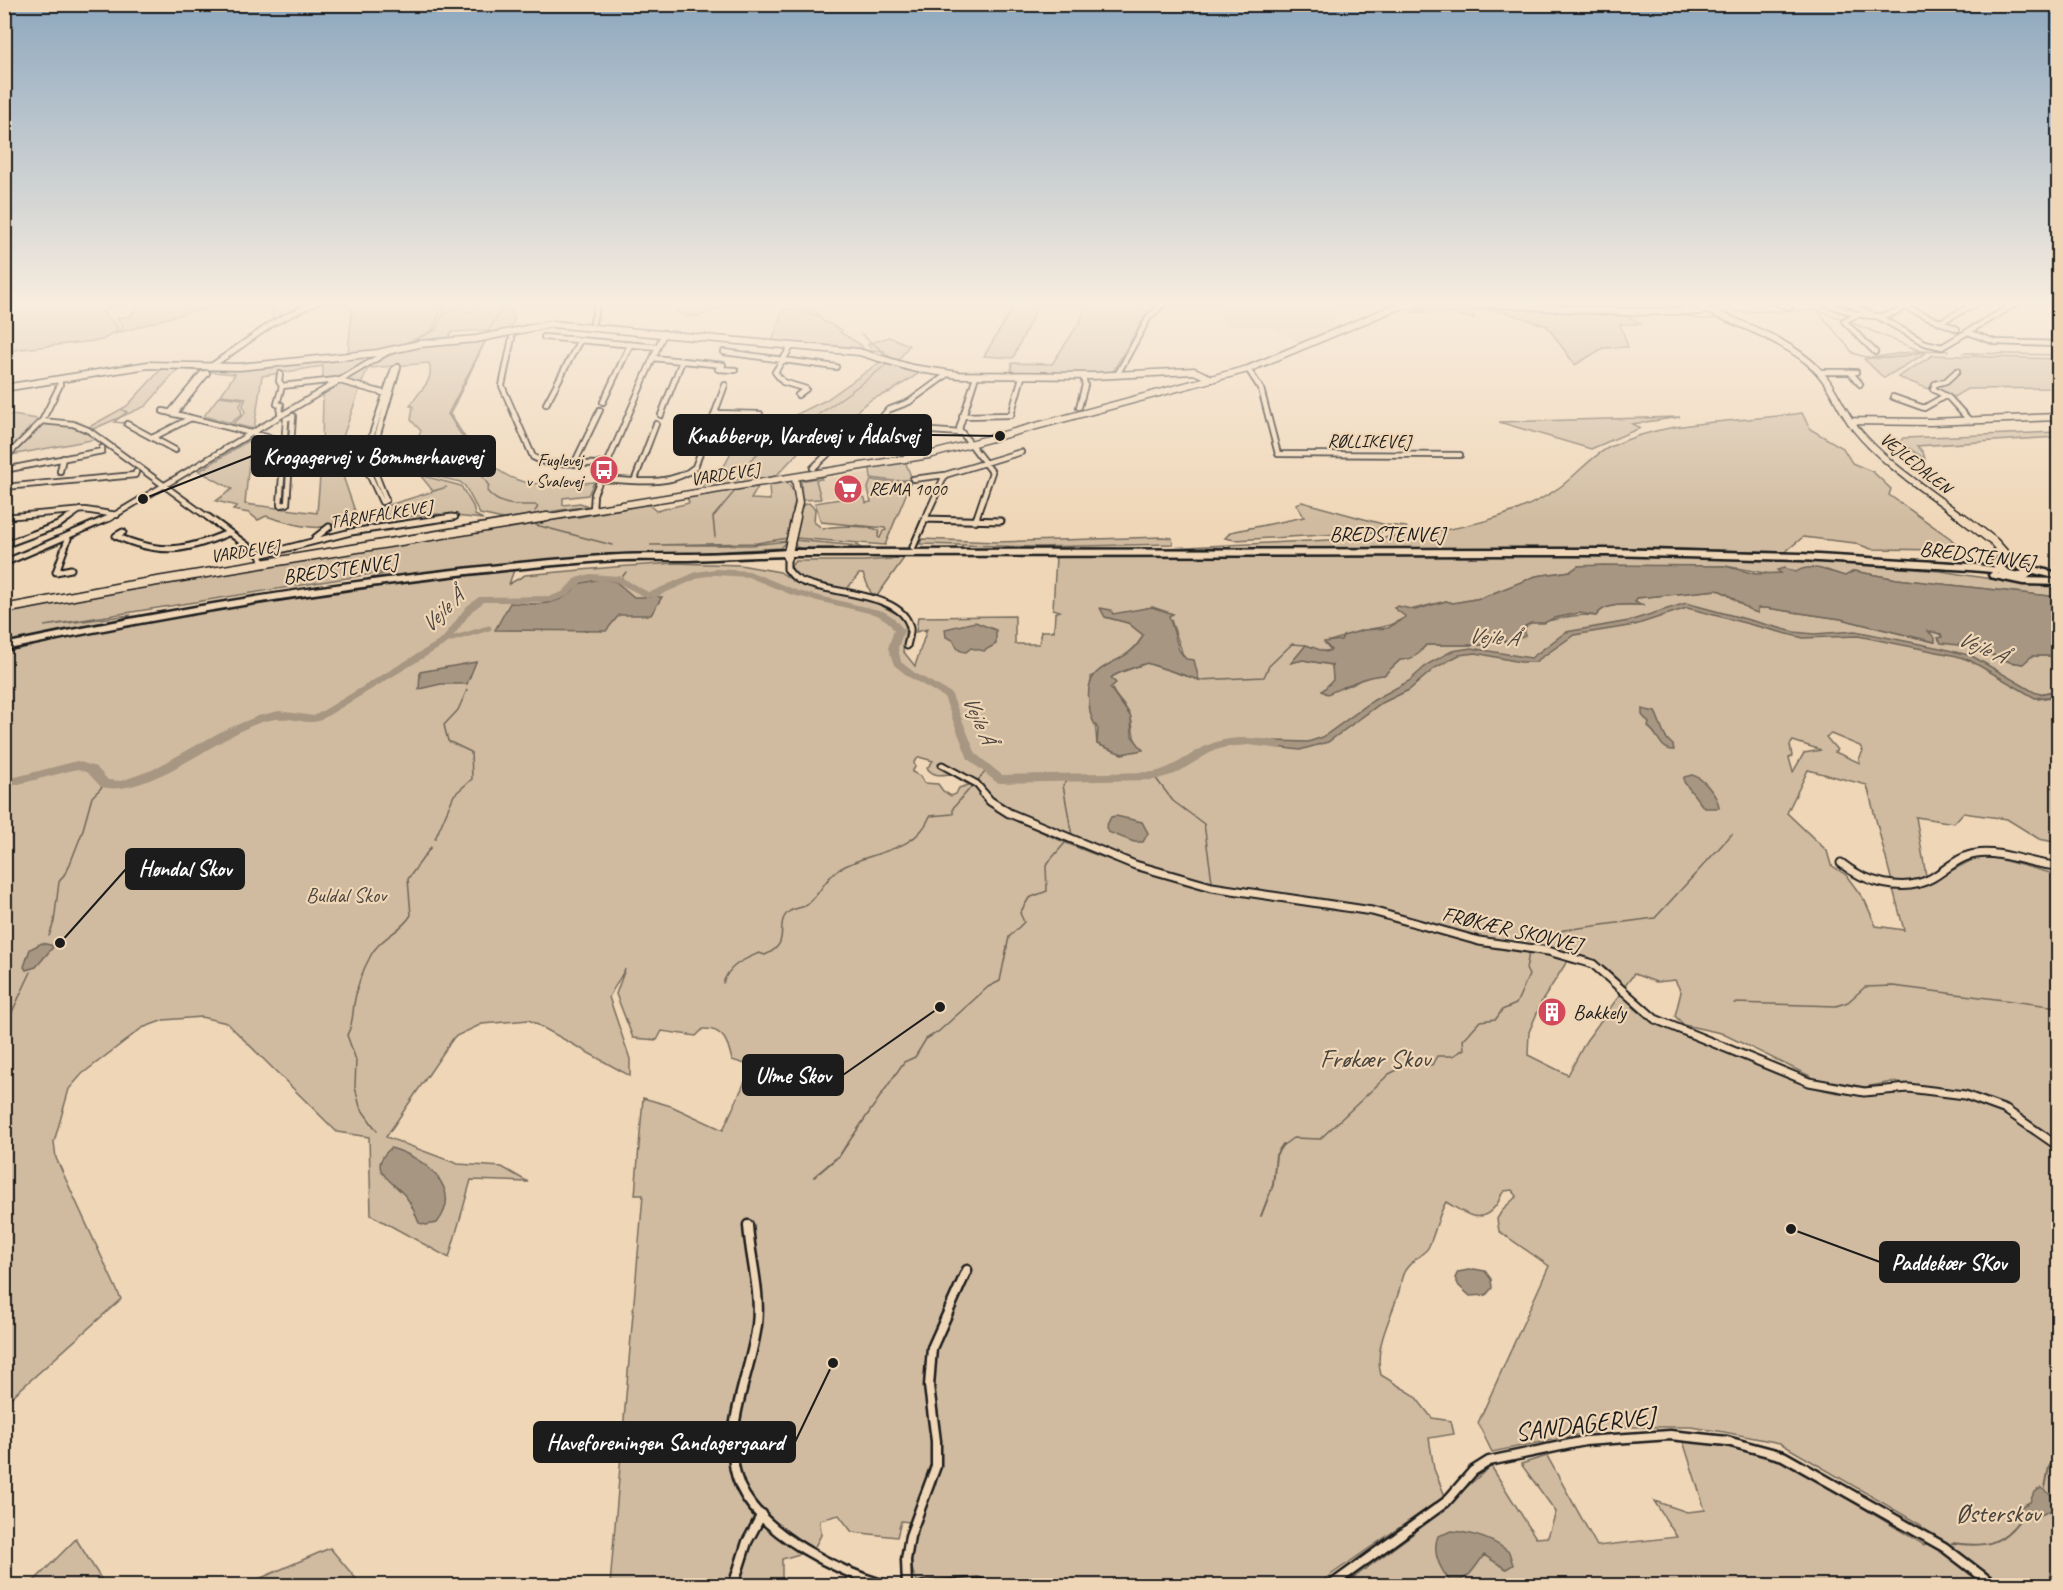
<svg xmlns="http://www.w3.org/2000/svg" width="2063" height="1590" font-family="Caveat,sans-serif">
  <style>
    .built { fill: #dfc8ac }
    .green { fill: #d0bba0; stroke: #766c5e; stroke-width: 1.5; fill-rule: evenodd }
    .water { fill: #a79682; stroke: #6f6559; stroke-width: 1.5 }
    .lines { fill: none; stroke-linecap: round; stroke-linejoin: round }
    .stream-far1 { stroke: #6f6559; stroke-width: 1.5 }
    .stream { stroke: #6f6559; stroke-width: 2 }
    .canal { stroke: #a79682; stroke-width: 5 }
    .river { fill: #a79682; fill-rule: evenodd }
    .street-far3-casing { stroke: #1c1c1c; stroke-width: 8 }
    .street-far2-casing { stroke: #1c1c1c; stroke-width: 9 }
    .street-far1-casing { stroke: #1c1c1c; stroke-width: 11 }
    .street-casing { stroke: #1c1c1c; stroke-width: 13 }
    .secondary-far1-casing { stroke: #1c1c1c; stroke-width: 9 }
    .secondary-casing { stroke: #1c1c1c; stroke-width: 11 }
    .primary-casing { stroke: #1c1c1c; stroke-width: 12 }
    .highway-casing { stroke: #1c1c1c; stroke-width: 5 }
    .street-far3 { stroke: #efd6b7; stroke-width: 4.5 }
    .street-far2 { stroke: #efd6b7; stroke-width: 5 }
    .street-far1 { stroke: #efd6b7; stroke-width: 7 }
    .street { stroke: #efd6b7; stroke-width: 8 }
    .secondary-far1 { stroke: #efd6b7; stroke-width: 6 }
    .secondary { stroke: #efd6b7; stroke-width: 8 }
    .primary { stroke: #efd6b7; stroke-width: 8 }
    .highway { fill: #efd6b7; fill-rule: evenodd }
    .labels { text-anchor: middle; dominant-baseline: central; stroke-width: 4.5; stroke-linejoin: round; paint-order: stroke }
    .far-street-label { font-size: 18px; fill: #1c1c1c; stroke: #efd6b7 }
    .far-poi-label { font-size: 18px; fill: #1c1c1c; stroke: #efd6b7; text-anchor: end }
    .street-label { font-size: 21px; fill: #1c1c1c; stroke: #efd6b7 }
    .park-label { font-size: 21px; fill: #49443d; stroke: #efd6b7 }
    .poi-label { font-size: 21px; fill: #1c1c1c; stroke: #efd6b7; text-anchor: start }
    .water-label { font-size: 22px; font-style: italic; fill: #4d4740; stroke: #efd6b7 }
    .near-park-label { font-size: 26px; fill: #49443d; stroke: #efd6b7 }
    .near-street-label { font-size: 26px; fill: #1c1c1c; stroke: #efd6b7 }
    .leader { fill: none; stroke: #1c1c1c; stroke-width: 2 }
    .callout-dot { fill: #1c1c1c; stroke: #efd6b7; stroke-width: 2 }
    .callout { fill: #1c1c1c; stroke: #1c1c1c; stroke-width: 2 }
    .callout-label { font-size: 22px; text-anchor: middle; font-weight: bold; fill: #fff }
  </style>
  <rect width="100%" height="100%" fill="#efd6b7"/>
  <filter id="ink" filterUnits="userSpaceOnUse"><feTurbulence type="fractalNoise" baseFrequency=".0167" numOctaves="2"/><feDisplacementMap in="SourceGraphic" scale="12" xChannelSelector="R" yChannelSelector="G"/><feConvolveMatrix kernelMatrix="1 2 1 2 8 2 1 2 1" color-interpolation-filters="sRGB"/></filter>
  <g filter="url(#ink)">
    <path class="built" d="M1217 301H1329L1319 303 1334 312V330L1301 344 1272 327H1224Z
      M871 472 869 492 821 499 816 480Z"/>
    <path class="green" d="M5 301H126L123 304 110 307 102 312 117 326V329L103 340 13 350 5 358Z
      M138 301H253L188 312 114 334 123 327 116 318 131 316Z
      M271 301H313L273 320Z
      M321 301H447L445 306 435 307V310L445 309 440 312 433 330 428 333 397 347 348 354 352 309 337 301 317 302Z
      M481 301H515L508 307 515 317 510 330 485 336 486 330 452 332 446 341 404 345 436 330C442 313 445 309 463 307L462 312 474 311Z
      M676 301H736C718 309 692 326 674 309Z
      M1013 301H1040L1013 358 984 356 1011 311Z
      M1087 301 1129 303 1148 311 1112 373 1011 375 1012 363 1052 364 1080 322Z
      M1598 301H1671L1676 307 1627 309Z
      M1458 304 1622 314 1642 324H1620L1628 347 1603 348 1575 365 1547 326 1502 311 1472 310 1474 319 1451 313 1411 312Z
      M803 307 815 310 823 321 842 330 840 332 861 345 865 351 772 343 782 311Z
      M889 337 909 345 899 360 881 355 884 351 871 350 868 344Z
      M487 338 450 414 468 442 466 449 484 471 496 468C523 491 562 484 594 482L588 495 563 498V505L580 503 588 506 503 519 480 514 465 486 460 482 414 471 410 447H414L421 431 411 420 413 406H410C419 390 435 382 429 363L370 368 367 370 361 385 345 381C385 346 437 344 487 338Z
      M1916 351 1926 353 1884 378 1864 359Z
      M381 354 342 379 323 381V366L262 376 254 429 233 424 245 413 243 405 246 398 221 395 235 374 178 369 146 406 91 430 89 427 127 406 165 365 206 368Z
      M1933 355 2058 359V388L1967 389 1952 398 1898 377Z
      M883 360 921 372 890 392 872 399 860 408 847 423 824 432 807 443 776 476 699 490 726 463 731 452 750 437 826 400Z
      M342 383 360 388 338 451 322 447 323 394Z
      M219 396 243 399 240 406 242 414 231 423 204 416Z
      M1802 413 1810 429 1843 448 1852 463 1873 472 1891 489 1889 495 1950 538 1957 545 1948 550 1871 549 1855 543 1803 537 1785 552 1644 548 1126 550 1410 536C1462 528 1516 518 1560 487 1577 475 1591 456 1610 447 1670 418 1738 423 1802 413Z
      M5 414 38 419 5 455 4 414Z
      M1680 417 1632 424 1640 428 1591 449 1499 422Z
      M46 423 73 426 97 439 11 455 40 425Z
      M2058 432V437L1917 446 1923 452 1925 459 1900 442 1903 438Z
      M251 439 245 504 317 513 322 453 336 456 356 514C343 514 342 522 331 525 314 532 286 522 266 516L258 520 249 513 233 510 237 506 216 501 232 489 199 471Z
      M905 461 912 479 894 481 871 478 870 469 873 467Z
      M420 475 461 486 473 506 475 515 483 519 437 514 379 519 374 513 376 509 447 487 433 491Z
      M821 477 822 479 816 480 821 499 802 500 801 481Z
      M871 480 895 483 912 480 885 545 795 538 801 506 809 503 815 509 814 522 823 529C832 525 870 525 879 531L878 537 880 538 883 531 886 530 885 528 821 522 815 503 859 496 865 498 866 503 871 502 868 488Z
      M787 482 796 495 788 538 757 543 650 545H752L787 541 780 548 506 564 368 579 391 571 44 626 130 615 127 618 5 644V611L126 588 530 522 579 517 648 504 656 511 689 503 687 497 758 487 751 499 770 500 769 484Z
      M1302 502 1386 525 1406 527 1408 530 1235 540 1225 538 1231 532 1304 517 1296 504Z
      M1163 537 1172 538 1173 544 1037 547 920 544 922 539 996 542Z
      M794 540 859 546 861 548 859 550 800 548 796 547Z
      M1487 555 1801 560 1940 571 2017 583H2058V597L1897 579 1854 571 1845 577 1827 570 1770 574 1725 566H1578L1571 571 1536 576 1481 598 1453 603 1446 601 1402 612 1406 617C1389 627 1385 626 1366 630 1352 632 1340 640 1325 642L1332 650 1319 652 1312 649 1292 662 1303 660 1332 665 1334 680 1328 687 1352 685 1366 676 1384 675 1400 660 1418 654 1426 645H1482V637L1510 642 1531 622C1555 623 1571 612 1596 616 1604 602 1628 605 1642 605L1635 602 1636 598 1717 590C1732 593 1741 609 1758 613V608H1766L1841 619 1934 642 1928 631H1937L1942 637 2010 662 2022 664 2032 656H2058V690L2039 694 2038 699 2058 696V851L2054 842 2039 839 2007 819 1963 813 1954 823 1916 817 1926 876 1913 882H1892L1867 785 1808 770 1787 813 1827 851 1831 865 1846 875 1865 901 1876 926 1904 930 1892 885 1929 882 1978 857H1991L2058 875V1143L2011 1110 1982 1096 1892 1082 1865 1087 1818 1080 1721 1033 1684 1025 1675 1016 1681 992 1675 980 1656 982 1634 974 1625 986 1605 968 1571 955 1542 1001 1529 1032 1528 1055 1568 1075 1586 1041 1622 992 1634 1008 1651 1021C1680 1032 1711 1042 1740 1055 1767 1067 1795 1082 1824 1090 1854 1098 1884 1092 1914 1091 1970 1089 2015 1118 2058 1150V1585H1344L1414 1533 1491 1466 1536 1538 1548 1537 1556 1512 1521 1464 1547 1456 1597 1546 1677 1537 1654 1501 1687 1512 1705 1510 1683 1441 1754 1450 1793 1465 1924 1545 1930 1542 1921 1525 1780 1443 1724 1432 1691 1427H1617L1492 1452 1478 1423 1549 1266 1499 1231 1497 1219 1503 1209 1517 1196 1512 1190 1504 1191C1500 1195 1500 1200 1497 1204 1480 1228 1464 1212 1446 1202 1437 1217 1436 1232 1428 1248 1426 1252 1411 1261 1406 1269 1401 1275 1401 1283 1399 1291 1392 1317 1373 1347 1381 1375L1414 1395 1432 1418 1451 1421 1454 1434 1429 1438 1434 1469 1445 1496 1316 1585 1001 1586 989 1580 917 1581C906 1563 913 1543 919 1523L901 1521 897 1537 852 1532 839 1515 820 1520 821 1535 813 1550 782 1559V1585H610L643 1195H635L643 1098 671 1106 723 1130 752 1066 732 1060C728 1043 724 1028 703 1029L696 1036 662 1031 657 1040 633 1038 616 994 625 969 609 997 630 1059V1076L529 1020 482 1024 454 1037 386 1137 458 1164 502 1167 528 1182 471 1180 449 1258 371 1215 369 1137 337 1132 227 1023 201 1017 164 1020 142 1028 82 1074 69 1089 54 1142 56 1158 121 1299 5 1403 4 649C161 613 319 593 478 573L514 570 509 584 525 575 615 567 675 563 740 565 780 572 798 584 873 601 899 615 906 624 903 651 915 666 927 629 916 632 918 617 1015 616V644H1039L1041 631H1054L1055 613 1060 611 1053 609 1056 557ZM1152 607 1171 620C1177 638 1186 658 1186 676L1146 663C1136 668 1116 672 1111 678 1110 696 1123 700 1130 715 1135 728 1130 739 1142 749L1122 754 1097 744 1091 677C1109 664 1134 655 1143 635L1128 623 1105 617ZM1831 734 1860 746 1863 751 1859 759 1860 763 1835 752 1837 750 1826 737ZM1793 741 1821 750 1804 753 1793 772 1789 758 1792 756 1790 745ZM919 757 933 761 927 768C934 777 941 775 951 774L969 785 959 788 956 794 951 796 943 791 938 784 924 783 920 776 912 772 915 767 914 762ZM977 788 1011 809 1063 834 1136 863 1213 884C1187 879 1158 875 1132 867 1093 855 999 820 977 788Z
      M904 558 877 596 871 593 863 574H859L846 590C830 588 795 584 791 566L795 561H864Z
      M76 1539 105 1585H30Z
      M330 1548 358 1581V1585H245Z"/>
    <path class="water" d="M1603 565 1725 566 1755 574 1781 573 1777 570 1784 568 1796 572C1811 562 1830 572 1845 576L1854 571 1897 579 2058 597V656H2032L2023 664 2010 662 1974 647 1941 643 1938 638 1942 637 1941 634 1928 631 1935 638V642L1841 619 1766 608H1758V613C1742 609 1732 593 1717 590L1637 598 1635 602 1644 605C1630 605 1604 602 1596 616L1579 613 1554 618 1544 623H1531L1525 626V636L1510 642 1482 637 1483 645H1426C1418 654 1413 660 1400 660L1384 675C1363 676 1346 687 1327 694L1322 691 1333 680 1332 665 1303 660 1291 663 1306 645 1326 652 1331 650 1324 642 1341 640 1343 636 1364 630 1388 628 1406 617 1394 608 1398 606 1415 610 1446 601 1453 603 1481 598 1536 576 1571 571 1578 566Z
      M600 579 615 581 634 597H662L651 615H619L606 631 495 630 510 603C536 604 562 608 578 584Z
      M1686 603 1794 632 1814 634 1855 631 1940 648 1972 656 2034 692 2040 694 2058 690V696L2035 698 1971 661 1957 656 1858 636 1803 638 1687 608 1635 625 1574 635 1535 662H1520L1476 653 1459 655 1435 668 1409 690 1380 704 1328 742 1300 750 1275 747 1268 744 1274 741 1308 742 1323 737 1374 700 1409 681 1428 664 1452 651 1471 648 1531 658 1566 632 1629 621Z
      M1152 607 1173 614 1169 616 1179 650 1186 659 1194 660 1199 680 1147 663C1137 667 1116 672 1111 678L1116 683 1110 688 1131 717 1132 736 1143 750 1122 754 1097 744 1098 729C1091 720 1090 714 1089 703 1083 656 1128 670 1143 635L1128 623 1105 617 1100 608 1111 610 1113 614Z
      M975 622 996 630V644L984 651 971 648 966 652C956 651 957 647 953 640L946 637 945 629Z
      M476 662 467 684H441L419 689 420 672Z
      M1642 709 1655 712C1662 724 1661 736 1673 745L1674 750C1660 751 1659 734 1648 727L1649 723 1642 715Z
      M1692 775C1703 777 1719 798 1719 808H1704L1684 782V777Z
      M1116 816 1142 822 1148 833 1143 842H1134L1108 832 1106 827 1111 817Z
      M42 943 54 946 36 967 26 970 24 967 30 949Z
      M391 1148C423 1157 465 1188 437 1223L426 1225 419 1223C415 1214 412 1204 406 1197 394 1181 364 1170 391 1148Z
      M1474 1269 1485 1271 1491 1279 1492 1288 1486 1295 1470 1296 1459 1286 1455 1278 1458 1272Z
      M2041 1488 2051 1495 2056 1508 2032 1519H2026L2020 1513V1507L2030 1502 2034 1492Z
      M1452 1531C1472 1533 1493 1539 1509 1552L1513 1565 1506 1569 1484 1555C1473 1569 1468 1584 1449 1580 1439 1567 1432 1551 1438 1536Z"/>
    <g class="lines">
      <path class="stream-far1" d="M766 301 796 305
        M1533 301 1608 307
        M797 307 803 312 821 317
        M1817 310 1853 353C1877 363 1902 357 1926 351
        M1735 312 1817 310 1843 319
        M1681 314 1697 319H1718
        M1725 314 1728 312
        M1639 315 1677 314
        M1850 322 1918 350 1948 351
        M487 334 502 308 511 301
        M861 334 890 357
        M486 339 448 414 466 442 464 450 489 486 487 491C500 507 516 505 535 505L538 507 535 511
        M1963 353 2058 355
        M122 410 127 412 114 422 124 423
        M737 480C752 448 787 435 815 417 839 400 863 383 886 365
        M536 525 612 545
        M715 537 713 517 735 491
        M620 580 626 572
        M1199 680 1264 677 1269 666 1292 644 1306 645
        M1154 776 1173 801 1204 824 1212 881
        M1069 778 1063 785 1072 836
        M978 780 987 770
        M435 839 454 795 472 779 471 752 448 741 444 725 458 710 467 690
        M49 936 54 922 59 882 68 869 82 833 92 797 105 784
        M1530 945 1564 930 1655 918 1732 834
        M723 983C729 965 743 960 759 953L765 955C794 943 772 923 790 911 795 908 802 908 807 905 819 896 825 878 838 870 868 850 915 855 930 816L953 814V808L973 785
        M1734 1003 1836 1006 1848 1002 1865 987 1893 986 2058 1007
        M4 1029 31 972
        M377 1131 360 1107 355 1087 356 1060 347 1035C354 1023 352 1012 355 999 357 984 364 968 371 955 381 937 401 932 411 915L408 879 431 847
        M846 1146 904 1062 915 1057 926 1039 938 1032 988 987 1000 981 1009 937 1024 922 1020 913 1029 898 1047 891 1046 865 1065 843
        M1282 1146 1293 1138 1320 1139 1389 1074 1409 1064 1432 1065 1437 1056H1453L1464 1049 1463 1040 1480 1021 1496 1019 1502 1010 1516 1004 1529 975 1526 969 1529 953"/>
      <path class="stream" d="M814 1177 840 1155 847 1144
        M1261 1216 1273 1185 1276 1155 1283 1144
        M2045 1488 2049 1467 2058 1453
        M1952 1543C1985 1548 2003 1545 2023 1515"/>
      <path class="canal" d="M652 603 656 599 653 595
        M445 641 489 628"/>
      <path class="river" d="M715 569 749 571 798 591 883 611 893 617 904 630 898 648 901 662 915 673 951 693 976 754 1002 775 1154 772C1173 768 1187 756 1204 747 1223 737 1243 737 1263 739 1271 740 1280 740 1285 745L1280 749 1249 745 1226 747 1213 751 1175 774 1154 780 1000 783 996 782 968 759 944 697 909 677 894 665 888 648 894 630 887 621 877 615 792 595 748 577 715 575 701 577 658 596 647 598 614 581 590 580 582 582 568 596 552 602H484L472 611 448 643 319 721C308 724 299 720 288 719 277 718 266 720 256 724 214 740 146 798 101 787L88 773 77 769 4 788V780L77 761 96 767 108 780 121 781 152 770 222 731 258 716 279 711 314 716 442 639 466 607 479 597 551 596 562 592 576 578 590 574 619 576 648 592 653 591 696 572Z"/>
      <g class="street-far3-casing">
        <path id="street-far3" d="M1771 301 1790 307
          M1820 301C1849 313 1886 328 1911 301
          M1844 301 1872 315
          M1891 301 1957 329
          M1856 315 1844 321 1875 352
          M1877 316 1925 343 1942 347 2020 301
          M593 322 598 301
          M1940 322 1982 301
          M1968 332 1995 342 2058 344
          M544 337 658 347
          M512 338 502 386 533 457 546 463 607 464
          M791 347 775 372 783 382 806 389 798 395
          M724 352 836 367
          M653 358 723 365 718 369 735 370
          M210 367 273 323 318 301
          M398 367 370 460 386 500 382 502 363 461 394 369Z
          M1248 369 1261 389 1278 454 1460 455
          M1957 371 1946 381 1935 384 1933 389 1949 398 1970 421
          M1820 372H1856
          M1850 372 1860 384
          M280 374 279 381 282 386 277 404 281 405 280 413
          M1117 375 1149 317 1166 301
          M976 376 959 429 992 472 976 519
          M282 386 336 380 387 394
          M1893 397 1924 408 1945 396
          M603 402 630 345
          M546 404 580 340
          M1079 407 1085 385 1083 376
          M163 411 367 462
          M170 413 202 374 207 373 174 414
          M715 413 760 414
          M661 415 682 361
          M293 416 287 504 280 505 286 419Z
          M962 416 1011 415 1022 377
          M42 421 73 424 88 430 210 519
          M127 424 175 450
          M874 427 961 433
          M154 437 191 418
          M893 446 898 430
          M4 459 42 421 60 385 59 380
          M574 464 600 410
          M813 468 833 449 874 427 888 410 909 402 945 376
          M4 470 102 451V448
          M60 471 63 458
          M600 479C629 480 672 488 695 467L725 385
          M635 479 656 424
          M913 479 945 475
          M4 487 135 475 136 472
          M593 510 594 494 664 333
          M4 517 85 510 117 515
          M67 519 80 510
          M108 519 389 351
          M441 519 455 517
          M925 519 945 475 1021 452"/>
      </g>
      <g class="street-far2-casing">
        <path id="street-far2" d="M208 517 260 555 263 563
          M925 519 1001 521
          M976 520 977 517
          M123 532 116 536C160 555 184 552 228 533
          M315 538 329 527
          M68 539 56 572 71 569
          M4 545 58 525 69 517
          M913 547 926 517
          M260 555 351 532 452 517
          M787 557V569C790 572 793 577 797 579 823 595 903 590 910 628 911 633 908 641 907 646
          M4 563 111 517
          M942 765 977 784 986 795"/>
      </g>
      <g class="street-far1-casing">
        <path id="street-far1" d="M984 794 990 801 1009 813 1135 865 1212 887 1372 911 1479 941 1548 951 1593 964 1655 1019 1809 1082 1864 1092 1908 1088 1965 1095 2006 1110 2058 1146
          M1841 863C1864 882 1904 894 1932 878 1946 870 1959 856 1976 854 2003 850 2031 865 2058 866"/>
      </g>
      <g class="street-casing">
        <path id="street" d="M2056 1144 2058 1146
          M748 1225C750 1258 761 1291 757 1325 752 1363 736 1398 733 1437 732 1453 733 1470 740 1486 762 1535 839 1572 888 1586
          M733 1586 747 1542 762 1514
          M907 1586 906 1560 910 1536 936 1466V1441L929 1386 932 1348 967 1270
          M924 1586 978 1583 989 1586
          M1330 1586 1446 1502 1473 1471 1489 1461 1585 1441 1670 1435 1727 1441 1783 1456 1944 1547 1995 1586"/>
      </g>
      <g class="secondary-far1-casing">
        <path id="secondary-far1" d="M1441 301 1622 312 1693 311
          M1675 301 1688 306
          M1692 304 1703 305 1708 310 1695 312 1688 306Z
          M1703 305 1728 301
          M1708 310C1742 325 1780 338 1809 362 1833 382 1838 407 1856 429 1885 465 1928 491 1964 519
          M4 388 148 365 239 367 378 353 419 344 476 339 551 324 859 352 912 368 959 375 1093 376 1194 371 1212 379
          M1850 421 1930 422 2058 417
          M795 478 799 503 795 519
          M537 519 929 455 1248 369 1396 307 1433 301"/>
      </g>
      <g class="secondary-casing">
        <path id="secondary" d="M1962 517 1994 542 2011 561
          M787 557 796 517
          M4 609 127 586 547 517"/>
      </g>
      <g class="primary-casing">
        <path id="primary" d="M2004 560 2017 563 2027 570V574C2014 579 2003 575 1996 563Z"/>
      </g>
      <g class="highway-casing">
        <path id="highway" d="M1608 549 1801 554 1970 564 2005 569V573H1997L2023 578 2058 579V585L2023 584 1990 577 1989 575 1992 572 1970 570 1801 560 1608 555 788 556C755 557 721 559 688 560 659 560 631 559 602 561 400 577 202 608 4 650V644C202 602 400 571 602 556 631 554 659 554 688 554 721 554 755 552 788 550Z
          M2025 565 2058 573V579L2022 570 2021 568Z"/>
      </g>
      <use href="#street-far3" class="street-far3"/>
      <use href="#street-far2" class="street-far2"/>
      <use href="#street-far1" class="street-far1"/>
      <use href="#street" class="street"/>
      <use href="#secondary-far1" class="secondary-far1"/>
      <use href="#secondary" class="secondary"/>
      <use href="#primary" class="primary"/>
      <use href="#highway" class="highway"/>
    </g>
  </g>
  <linearGradient id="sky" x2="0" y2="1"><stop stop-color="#8ea8bf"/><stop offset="0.58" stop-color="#f8eddf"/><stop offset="1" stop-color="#f8eddf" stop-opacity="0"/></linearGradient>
  <rect width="2063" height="523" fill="url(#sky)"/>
  <defs>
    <g id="bus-disc" transform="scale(1.5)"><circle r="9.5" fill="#d1495b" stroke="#efd6b7"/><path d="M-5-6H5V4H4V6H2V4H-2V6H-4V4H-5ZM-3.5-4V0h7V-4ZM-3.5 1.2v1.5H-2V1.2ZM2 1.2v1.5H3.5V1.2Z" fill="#fff"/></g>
    <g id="supermarket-disc" transform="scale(1.5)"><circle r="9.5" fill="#d1495b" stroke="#efd6b7"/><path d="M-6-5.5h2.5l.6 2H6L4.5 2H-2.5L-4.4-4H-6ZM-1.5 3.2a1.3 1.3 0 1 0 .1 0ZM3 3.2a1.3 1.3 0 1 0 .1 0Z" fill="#fff"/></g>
    <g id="building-disc" transform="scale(1.5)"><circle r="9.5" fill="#d1495b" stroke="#efd6b7"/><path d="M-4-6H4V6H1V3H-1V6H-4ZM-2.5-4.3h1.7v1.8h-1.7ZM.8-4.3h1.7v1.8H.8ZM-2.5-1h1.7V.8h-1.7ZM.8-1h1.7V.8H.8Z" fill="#fff"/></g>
  </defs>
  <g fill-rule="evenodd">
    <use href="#bus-disc" x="604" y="470"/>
    <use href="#supermarket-disc" x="848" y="489"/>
    <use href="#building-disc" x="1552" y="1012"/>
  </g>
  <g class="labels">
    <g class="far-street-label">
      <text x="1369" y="441">RØLLIKEVEJ</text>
      <text transform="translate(1916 463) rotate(39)">VEJLEDALEN</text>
      <text transform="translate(725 474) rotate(-9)">VARDEVEJ</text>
      <text transform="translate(381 514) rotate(-9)">TÅRNFALKEVEJ</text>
      <text transform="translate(245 551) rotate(-9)">VARDEVEJ</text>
    </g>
    <g class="far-poi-label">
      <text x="583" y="460">Fuglevej<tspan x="583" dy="21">v Svalevej</tspan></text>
      <text x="869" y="489" text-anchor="start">REMA 1000</text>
    </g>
    <g class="street-label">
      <text x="1387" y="534">BREDSTENVEJ</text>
      <text transform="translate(1977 555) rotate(7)">BREDSTENVEJ</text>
      <text transform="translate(340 569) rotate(-8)">BREDSTENVEJ</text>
      <text transform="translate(1512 929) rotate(13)">FRØKÆR SKOVVEJ</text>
    </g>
    <g class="park-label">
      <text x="346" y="895">Buldal Skov</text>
    </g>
    <g class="poi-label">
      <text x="1573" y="1012">Bakkely</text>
    </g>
    <g class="water-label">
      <text transform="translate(442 611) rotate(-45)">Vejle Å</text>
      <text transform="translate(1493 637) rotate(4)">Vejle Å</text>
      <text transform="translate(1982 647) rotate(24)">Vejle Å</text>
      <text transform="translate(979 719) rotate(66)">Vejle Å</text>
    </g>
    <g class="near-park-label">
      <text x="1375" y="1058">Frøkær Skov</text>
      <text x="1998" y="1513">Østerskov</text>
    </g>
    <g class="near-street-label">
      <text transform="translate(1585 1424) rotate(-7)">SANDAGERVEJ</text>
    </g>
  </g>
  <path class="leader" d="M1000 436L931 435M143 499L252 456M60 943L126 869M940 1007L843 1075M1791 1229L1880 1262M833 1363L795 1442"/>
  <g class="callout-dot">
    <circle cx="1000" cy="436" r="6"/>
    <circle cx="143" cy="499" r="6"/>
    <circle cx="60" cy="943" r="6"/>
    <circle cx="940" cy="1007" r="6"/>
    <circle cx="1791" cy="1229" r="6"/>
    <circle cx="833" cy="1363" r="6"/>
  </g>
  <g class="callout">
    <rect x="674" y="415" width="257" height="40" rx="6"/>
    <rect x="252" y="436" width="243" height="40" rx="6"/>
    <rect x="126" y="849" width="118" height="40" rx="6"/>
    <rect x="743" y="1055" width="100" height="40" rx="6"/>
    <rect x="1880" y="1242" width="139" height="40" rx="6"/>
    <rect x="534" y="1422" width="261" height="40" rx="6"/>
  </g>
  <g class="callout-label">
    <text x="803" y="443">Knabberup, Vardevej v Ådalsvej</text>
    <text x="373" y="464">Krogagervej v Bommerhavevej</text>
    <text x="185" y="876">Høndal Skov</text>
    <text x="793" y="1083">Ulme Skov</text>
    <text x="1949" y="1270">Paddekær SKov</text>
    <text x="665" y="1450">Haveforeningen Sandagergaard</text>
  </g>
  <rect width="2063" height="1590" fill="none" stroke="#efd6b7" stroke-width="24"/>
  <rect x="12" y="12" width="2039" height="1566" fill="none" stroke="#1c1c1c" stroke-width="2" filter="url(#ink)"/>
</svg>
